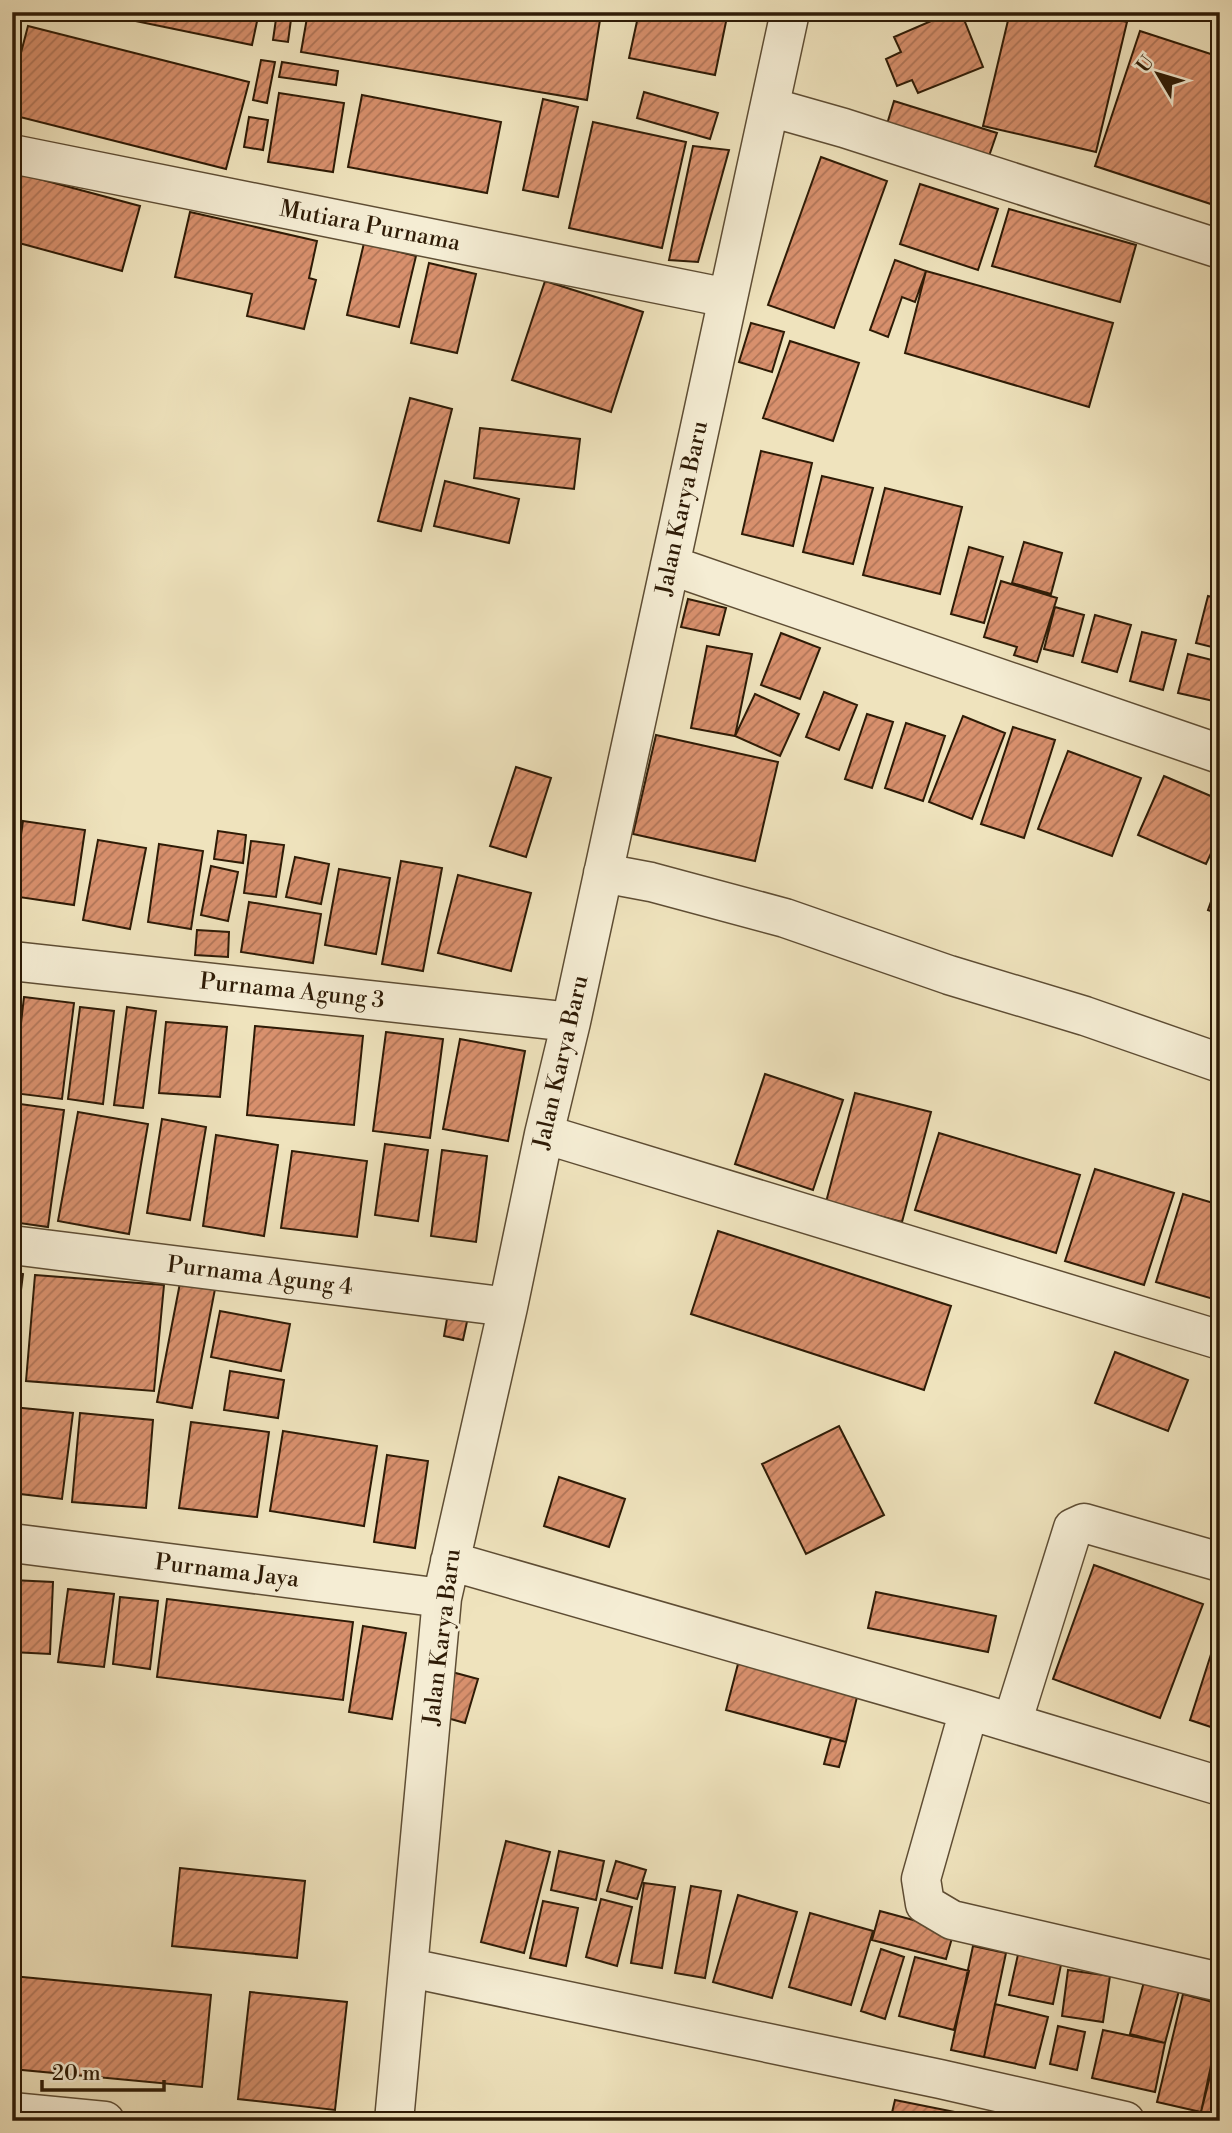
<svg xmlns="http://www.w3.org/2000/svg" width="1232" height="2133" font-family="'Libre Bodoni',serif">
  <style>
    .building { fill: url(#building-hatch); stroke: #2e1b06; stroke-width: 2 }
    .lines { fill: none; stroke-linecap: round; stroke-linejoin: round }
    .street-casing { stroke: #5e4d34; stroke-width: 41 }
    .street { stroke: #f5edd4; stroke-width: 38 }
    .labels { text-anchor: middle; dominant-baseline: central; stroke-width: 6; stroke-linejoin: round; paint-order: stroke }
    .street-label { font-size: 23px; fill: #2e1b06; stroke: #f5edd4 }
  </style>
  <defs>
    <pattern id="building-hatch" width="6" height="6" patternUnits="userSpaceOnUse" patternTransform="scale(1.75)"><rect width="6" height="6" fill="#d8906d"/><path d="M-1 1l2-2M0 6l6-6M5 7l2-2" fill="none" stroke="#b07558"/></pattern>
  </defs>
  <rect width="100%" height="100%" fill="#efe3bd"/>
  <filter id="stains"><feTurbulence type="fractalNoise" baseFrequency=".00286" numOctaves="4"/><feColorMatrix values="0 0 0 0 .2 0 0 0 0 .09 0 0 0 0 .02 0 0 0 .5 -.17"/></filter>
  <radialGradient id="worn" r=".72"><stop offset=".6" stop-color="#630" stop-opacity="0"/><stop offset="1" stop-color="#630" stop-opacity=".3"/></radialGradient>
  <path class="building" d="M117 12H259L252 45 116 17Z
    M277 12H292L288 42 273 40Z
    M308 12H555L600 20 587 100 301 52Z
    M639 12H728L715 75 629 58Z
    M952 12H961L983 67 918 93 912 80 897 86 886 59 901 52 894 37Z
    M1010 12H1086L1127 22 1096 152 983 126Z
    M28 26 249 82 226 169 12 115V87Z
    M1140 31 1220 57V207L1095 166Z
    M261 60 275 62 267 103 253 100Z
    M282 62 338 71 336 85 279 77Z
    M644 92 718 113 710 139 637 118Z
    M279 93 344 103 333 172 268 162Z
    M362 95 501 122 487 193 348 167Z
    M543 99 578 107 558 197 523 190Z
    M894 101 997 133 989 156 887 124Z
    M249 117 268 120 263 150 244 147Z
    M593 122 686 142 662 248 569 228Z
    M693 146 729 150 698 262 669 260Z
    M821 157 887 181 834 328 768 305Z
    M17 173 140 206 122 271 19 243 12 266V188Z
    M920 184 998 209 978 270 900 244Z
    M1009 209 1136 245 1120 302 992 266Z
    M190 212 317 241 309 278 316 280 304 329 247 316 252 294 175 277Z
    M364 243 416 256 399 327 347 315Z
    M895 260 926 271 915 302 902 297 888 337 870 330Z
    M429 263 476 274 457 353 411 343Z
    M926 271 1113 323 1089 407 905 353Z
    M545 281 643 312 611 412 512 380Z
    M751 323 784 332 772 372 739 362Z
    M790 341 859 363 833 441 763 418Z
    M410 398 452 409 421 531 378 521Z
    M480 428 580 439 574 489 474 478Z
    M761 451 812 463 793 546 742 534Z
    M822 476 873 488 853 564 803 552Z
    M445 481 519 499 509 543 434 526Z
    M885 488 962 507 940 594 863 575Z
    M1024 542 1062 553 1051 594 1012 583Z
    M969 547 1003 557 984 623 951 614Z
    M1001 581 1057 598 1037 662 1014 655 1017 647 984 637Z
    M1208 596 1220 599V649L1196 643Z
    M688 599 726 608 719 635 681 627Z
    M1055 607 1084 615 1073 656 1044 649Z
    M1095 615 1131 625 1117 672 1082 662Z
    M1142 632 1176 640 1163 690 1130 681Z
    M781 633 820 648 800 699 761 685Z
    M707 646 752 654 735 736 691 728Z
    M1188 654 1220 662 1218 702 1178 693Z
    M824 692 857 705 839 750 806 737Z
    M755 694 799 714 780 756 735 736Z
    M867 714 893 722 872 788 845 779Z
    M963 716 1005 733 972 819 929 802Z
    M906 723 945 736 923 801 885 788Z
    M1013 727 1055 740 1024 838 981 824Z
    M656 735 778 762 755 861 633 834Z
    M1068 751 1141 778 1112 856 1038 829Z
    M516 767 551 778 526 857 490 846Z
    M1164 776 1220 800V834L1206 864 1138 835Z
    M23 821 85 830 74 905 12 896Z
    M218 831 246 835 243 863 214 859Z
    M98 840 146 848 130 929 83 920Z
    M251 841 284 845 276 897 244 893Z
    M159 844 203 851 191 929 148 922Z
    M295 857 329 864 321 904 286 897Z
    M401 861 442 868 423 971 382 964Z
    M211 866 238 872 228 921 201 915Z
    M339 869 390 878 376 954 325 945Z
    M458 875 531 893 511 971 438 953Z
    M1220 876V914L1208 910Z
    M249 902 321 914 313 963 241 952Z
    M197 930 229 932 228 957 195 955Z
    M24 997 74 1003 62 1099 13 1093Z
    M80 1007 114 1011 103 1104 68 1099Z
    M127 1007 156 1011 143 1108 114 1105Z
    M166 1022 227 1027 220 1097 159 1093Z
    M255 1026 363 1036 354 1125 247 1115Z
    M386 1032 443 1039 430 1138 373 1131Z
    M460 1039 525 1051 508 1141 443 1129Z
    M765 1074 843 1100 813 1190 735 1164Z
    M855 1093 931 1112 902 1222 826 1202Z
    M20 1104 64 1110 48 1227 12 1222V1162Z
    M78 1112 148 1124 129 1234 58 1221Z
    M162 1119 206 1127 190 1220 147 1213Z
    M939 1133 1080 1175 1056 1253 915 1210Z
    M216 1135 278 1145 264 1236 203 1226Z
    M385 1144 428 1150 418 1221 375 1215Z
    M442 1150 487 1156 476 1242 431 1236Z
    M292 1151 367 1161 357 1237 281 1228Z
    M1095 1169 1174 1193 1144 1285 1065 1261Z
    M1183 1194 1220 1205V1301L1156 1282Z
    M718 1231 951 1306 924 1390 691 1314Z
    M12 1272 23 1274 12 1362Z
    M35 1275 164 1285 154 1391 26 1381Z
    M180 1283 215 1289 192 1408 157 1402Z
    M220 1311 290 1324 281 1371 211 1357Z
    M448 1313 468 1317 463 1340 444 1336Z
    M1115 1352 1188 1380 1168 1431 1095 1403Z
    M230 1371 284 1380 278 1418 224 1410Z
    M12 1407 73 1413 62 1499 12 1493Z
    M80 1413 153 1420 146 1508 72 1502Z
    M191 1422 269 1432 257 1517 179 1508Z
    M839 1426 884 1515 806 1554 762 1464Z
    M283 1431 377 1446 364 1526 270 1511Z
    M387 1455 428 1461 415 1548 374 1542Z
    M559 1477 625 1499 609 1547 544 1526Z
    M1094 1565 1203 1604 1160 1718 1053 1679Z
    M12 1580 53 1582 50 1654 12 1652Z
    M68 1589 114 1594 104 1667 58 1662Z
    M876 1592 996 1616 988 1652 868 1628Z
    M120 1597 158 1601 150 1669 113 1664Z
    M167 1599 353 1622 343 1700 157 1677Z
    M363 1626 406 1633 392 1719 349 1712Z
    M1220 1626V1730L1190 1720Z
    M739 1660 858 1693 846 1742 726 1710Z
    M452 1672 478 1679 465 1723 440 1716Z
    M831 1738 846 1742 839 1767 824 1764Z
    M506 1841 550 1852 524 1953 481 1942Z
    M559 1851 604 1861 596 1900 551 1890Z
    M616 1861 646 1870 637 1899 607 1891Z
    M180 1868 305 1881 297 1958 172 1946Z
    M644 1883 675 1887 662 1968 631 1963Z
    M691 1886 721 1891 705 1978 675 1973Z
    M738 1895 797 1912 772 1998 713 1982Z
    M601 1899 632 1907 617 1966 586 1957Z
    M543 1901 578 1908 566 1966 530 1958Z
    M880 1911 954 1931 946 1959 872 1940Z
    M810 1913 873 1931 851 2005 789 1987Z
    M1021 1941 1064 1950 1053 2004 1009 1995Z
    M973 1946 1006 1953 984 2057 951 2050Z
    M881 1949 904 1957 885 2019 861 2011Z
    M915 1957 969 1971 954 2030 899 2016Z
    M1068 1970 1110 1976 1103 2022 1062 2016Z
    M12 1976 211 1995 202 2087 12 2069Z
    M1145 1978 1180 1987 1165 2043 1130 2034Z
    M250 1992 347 2002 335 2110 238 2099Z
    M1183 1994 1220 2004V2037L1201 2112 1157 2102Z
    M995 2004 1048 2017 1035 2068 984 2057Z
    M1220 2024V2116L1201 2112Z
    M1058 2026 1085 2032 1077 2070 1050 2064Z
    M1103 2030 1165 2043 1155 2092 1092 2078Z
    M895 2100 955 2112 953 2121H890Z"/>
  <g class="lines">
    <g class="street-casing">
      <path id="street" d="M770 107 844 128 1220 249
        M12 154 728 298
        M670 565 1220 754
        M603 873 651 882 785 918 949 975 1085 1016 1220 1063
        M12 961 571 1022
        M544 1134 1220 1340
        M12 1245 508 1307
        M12 1543 442 1598
        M450 1561 969 1710 1220 1786
        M969 1710 921 1879 925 1904 952 1920 1220 1982
        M1012 1723 1073 1528 1084 1523 1220 1562
        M410 1968 940 2079 1125 2121
        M12 2112 105 2121
        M394 2121 442 1598 508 1307 544 1134 571 1022 790 12"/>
    </g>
    <use href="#street" class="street"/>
  </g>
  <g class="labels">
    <g class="street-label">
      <text transform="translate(370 226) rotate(11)">Mutiara Purnama</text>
      <text transform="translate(682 508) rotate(-78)">Jalan Karya Baru</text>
      <text transform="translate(292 991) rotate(6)">Purnama Agung 3</text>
      <text transform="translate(561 1062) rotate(-77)">Jalan Karya Baru</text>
      <text transform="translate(260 1276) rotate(7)">Purnama Agung 4</text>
      <text transform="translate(227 1571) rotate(7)">Purnama Jaya</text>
      <text transform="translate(442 1637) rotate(-83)">Jalan Karya Baru</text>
    </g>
  </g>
  <rect width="1232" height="2133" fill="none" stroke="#efe3bd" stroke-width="42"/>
  <rect x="14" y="14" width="1204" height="2105" fill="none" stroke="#2e1b06" stroke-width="3.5"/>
  <rect x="21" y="21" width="1190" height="2091" fill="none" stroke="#2e1b06" stroke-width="2"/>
  <g transform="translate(1158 74) rotate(308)" stroke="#f5edd4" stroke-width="5" paint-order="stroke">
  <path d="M0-5L12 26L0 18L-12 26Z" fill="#2e1b06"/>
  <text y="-10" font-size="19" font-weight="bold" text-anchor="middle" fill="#2e1b06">U</text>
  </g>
  <path d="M42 2080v10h122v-10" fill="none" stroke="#2e1b06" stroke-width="3.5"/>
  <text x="52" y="2080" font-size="21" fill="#2e1b06" stroke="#f5edd4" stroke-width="5" paint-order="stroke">20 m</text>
  <rect width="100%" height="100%" filter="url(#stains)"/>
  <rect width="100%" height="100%" fill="url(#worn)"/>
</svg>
